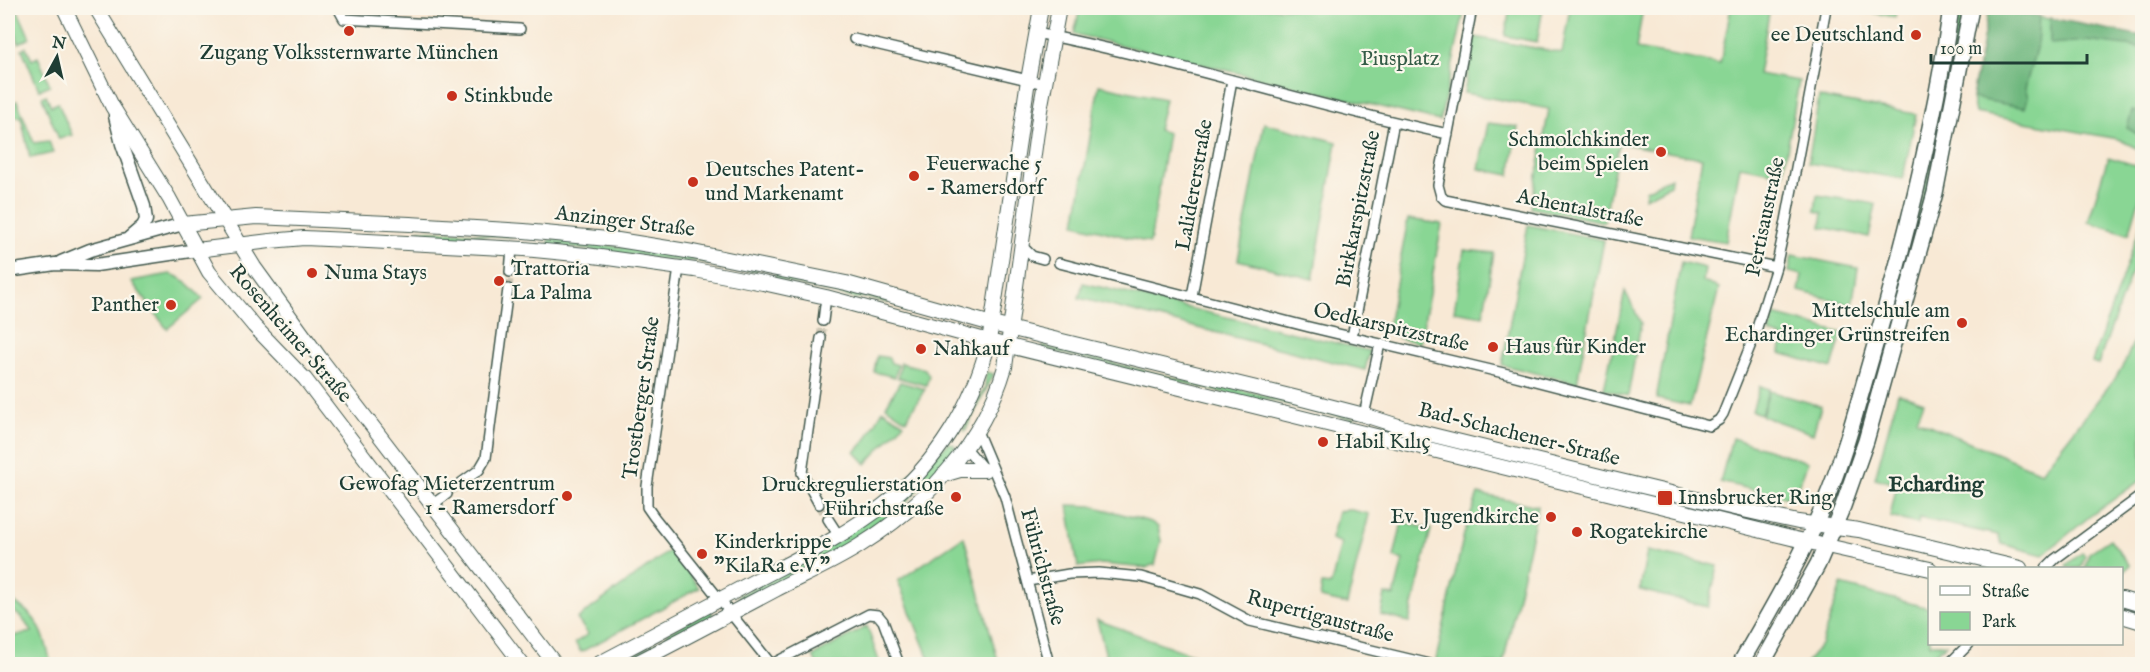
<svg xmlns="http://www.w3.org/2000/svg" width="2150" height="672" font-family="'IM FELL English',serif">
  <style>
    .green { fill: #89d694; stroke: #548a64; stroke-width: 1.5 }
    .forest { fill: #6eb77e; stroke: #467a59; stroke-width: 1.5 }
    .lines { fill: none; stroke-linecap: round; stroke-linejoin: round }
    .minor-tunnel { stroke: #cdc7b5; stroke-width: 9; stroke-dasharray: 9 4.5; stroke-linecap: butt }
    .minor-casing { stroke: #40574c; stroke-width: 12 }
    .tertiary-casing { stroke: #40574c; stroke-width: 15 }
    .secondary-casing { stroke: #40574c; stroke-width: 16 }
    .primary-casing { stroke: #40574c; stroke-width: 18 }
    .minor { stroke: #fff; stroke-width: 9 }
    .tertiary { stroke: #fff; stroke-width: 12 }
    .secondary { stroke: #fff; stroke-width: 14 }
    .primary { stroke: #fff; stroke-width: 15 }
    .poi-dot { fill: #c8321e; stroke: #fbf7ec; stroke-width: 2 }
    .labels { text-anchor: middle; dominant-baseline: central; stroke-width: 4.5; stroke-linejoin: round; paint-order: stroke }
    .poi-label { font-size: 21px; fill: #1f3d34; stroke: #fbf7ec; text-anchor: start }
    .park-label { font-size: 21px; fill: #345c47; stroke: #fbf7ec }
    .street-label { font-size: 21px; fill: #1f3d34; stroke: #fbf7ec }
    .neighbourhood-label { font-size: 22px; font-weight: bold; fill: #1f3d34; stroke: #fbf7ec }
  </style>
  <rect width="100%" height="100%" fill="#fbf7ec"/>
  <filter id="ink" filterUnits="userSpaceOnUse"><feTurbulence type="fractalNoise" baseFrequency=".0167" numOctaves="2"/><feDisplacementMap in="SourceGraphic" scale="12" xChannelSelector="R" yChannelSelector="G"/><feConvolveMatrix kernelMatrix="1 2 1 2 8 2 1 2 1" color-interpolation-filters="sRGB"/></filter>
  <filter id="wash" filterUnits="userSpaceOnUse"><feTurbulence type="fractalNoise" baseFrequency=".008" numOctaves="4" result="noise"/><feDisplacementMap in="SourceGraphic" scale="24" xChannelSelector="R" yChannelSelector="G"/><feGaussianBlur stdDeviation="1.35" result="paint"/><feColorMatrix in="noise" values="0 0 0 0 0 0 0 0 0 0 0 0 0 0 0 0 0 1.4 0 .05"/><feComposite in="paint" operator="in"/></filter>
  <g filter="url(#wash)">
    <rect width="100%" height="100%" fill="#f8e9d5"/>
    <path class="green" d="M8 8 11 14 18 11 30 38 19 43 8 14Z
      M1080 8H1465L1440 121 1074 34Z
      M1510 8H1543L1537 42 1505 36Z
      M1570 8H1643L1636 49 1720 64 1731 8H1770L1758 74 1799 81 1783 174 1740 166 1726 242 1688 236 1702 158 1619 143 1604 222 1531 208 1549 109 1464 93 1475 37 1562 53Z
      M1875 8H1897L1895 17 1874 13Z
      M1959 8H1964L1924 206 1860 438 1840 495H1835L1852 450 1920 205 1945 87Z
      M1989 8 2142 36V151L2118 139 1975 113 1972 98Z
      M26 47 32 60 38 57 50 85 39 90 22 49Z
      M1099 85 1165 99 1158 130 1168 133 1150 243 1075 224Z
      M46 95 51 106 58 103 72 135 59 139 42 97Z
      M1819 97 1916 114 1903 179 1808 163Z
      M17 101 34 143 49 141 53 153 30 158 21 117 8 116V104Z
      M1264 123 1337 142 1313 279 1238 260Z
      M1488 123 1518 127 1510 175 1479 169Z
      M2108 157 2142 167V190L2129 234 2088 222Z
      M1671 177 1670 185 1645 198 1646 190Z
      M1817 195 1876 204 1869 237 1821 227 1823 213 1815 211Z
      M1408 219 1442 224 1420 343 1398 338V328L1388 326Z
      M2142 222V243L2098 364 2092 362Z
      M1528 225 1604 240 1577 383 1502 365Z
      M419 230 511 235 512 237 470 235 459 239 419 237Z
      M549 238 645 250 757 269 756 272 697 261 684 262 549 245Z
      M1464 250 1494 253 1483 316 1454 311Z
      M1792 255 1858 268 1852 305 1799 291 1802 275 1789 272Z
      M1681 262 1705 268 1703 282 1719 288 1690 406 1657 399V394Z
      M775 273 889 301 887 303 863 297 856 299 775 279Z
      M170 274C185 278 193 288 203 299L167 329 131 281Z
      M1083 283 1370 351 1365 370 1079 298Z
      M1625 291 1641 323 1628 396 1604 389Z
      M1774 315 1842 333 1832 368 1780 353 1782 337 1769 333Z
      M2142 320V479L2089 517 2043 555 2002 544 1998 535 1919 518 1918 524 1890 517 1897 484 1875 478 1898 393 1924 402 1917 420 2041 472 2116 377 2126 360Z
      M1043 346 1196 383 1210 382 1355 418 1354 420 1266 399 1257 401 1043 349Z
      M877 356 889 358 891 363 898 365 895 377 874 372Z
      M901 363 925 369 929 376 926 385 898 378Z
      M986 372 994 374 965 431 963 429 985 387Z
      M900 382 925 389 906 420 886 406Z
      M1760 386 1769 389 1761 414 1752 411Z
      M1769 391 1821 406 1813 434 1762 416Z
      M883 410 904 423 866 464 855 452 866 440Z
      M1378 425 1784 524V526L1692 505 1684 506 1377 430Z
      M1732 438 1808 462 1793 499 1720 482Z
      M949 443 955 445V449C931 477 907 505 876 527 838 554 793 574 751 597L742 601 738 599 739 595 810 557Z
      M1478 494 1538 506 1503 664H1435L1464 534Z
      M1068 505 1092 506 1151 522 1158 527 1161 541 1155 565H1152L1146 568 1101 564 1078 567Z
      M1347 509 1369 514 1347 604 1320 598 1322 584 1331 585 1341 543 1331 539 1338 512Z
      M1402 522 1431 529 1409 622 1381 615 1385 594 1394 596 1403 560 1394 557Z
      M963 537H964L999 664H931L898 581Z
      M2110 539 2130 566 2122 573V568H2085L2089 553Z
      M672 549 699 588 581 652 575 643 588 634 577 619Z
      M1647 551 1718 566 1708 607 1640 590Z
      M2082 553 2085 555 2081 568H2067L2066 565Z
      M1841 585 1929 608 1930 644H1946L1924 664H1805L1821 645Z
      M8 598C40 617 43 630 51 664H8V637L32 632 22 618 8 607Z
      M708 611 712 612V617L622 664H616L664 639 669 632Z
      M1097 620 1199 657 1197 664H1108Z
      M867 626 880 664H817L813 656Z"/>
    <path class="forest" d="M1989 8 2039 16 2037 45 2025 88 2028 97 2025 108 1972 98Z
      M2050 18 2142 36V48L2087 41 2050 44Z
      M2132 111H2142V137L2127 128Z"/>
  </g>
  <g filter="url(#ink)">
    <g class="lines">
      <path class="minor-tunnel" d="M508 289 510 272
        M821 338 823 321
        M447 494 461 483
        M819 504 828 519"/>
      <g class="minor-casing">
        <path id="minor" d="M338 8 344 19 520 29
          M1472 8 1438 185 1441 196 1445 200 1776 267
          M1036 33C1175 60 1310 105 1448 134
          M854 39 1045 84
          M1022 246 1032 256 1043 259
          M1059 263 1309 327 1512 375 1709 426 1719 420 1723 414 1755 334 1776 267 1785 226 1826 8
          M679 268 647 486V507L654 517 771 664
          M510 272 512 248
          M1192 296 1232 80
          M823 321 826 297
          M1352 337 1394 122
          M1364 415 1380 344
          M977 431 1005 497 1049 664
          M966 448 986 472
          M461 483 479 470 486 458 508 289
          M819 504 802 473 821 338
          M432 505 447 494
          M828 519 839 536
          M2046 568 2055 559 2142 495
          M1028 581 1069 574 1099 573 1141 577 1200 594 1250 621 1430 664
          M772 664 869 614 878 615 883 621 899 664
          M1949 664 1969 644"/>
      </g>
      <g class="tertiary-casing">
        <path id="tertiary" d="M115 116 122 144 144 206 146 220 143 226 129 238
          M61 262 90 250 183 224
          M8 271 55 264 96 265 197 250"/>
      </g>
      <g class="secondary-casing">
        <path id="secondary" d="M64 8 112 106 169 198 209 272 254 326 305 379 522 664
          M96 8 254 267 320 358 555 664
          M183 224 256 217 410 224 524 231 618 240 693 252 846 283 992 324 1302 399 1364 415 1408 429 1604 477 1734 508 1798 522 1859 530 2020 568
          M197 250 270 241 304 238 349 240 524 249 586 255 695 270 763 283 826 297 989 341 1791 538 1930 569
          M943 475 960 470H984
          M2122 599 2142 605
          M2122 616 2142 622
          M598 664C648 638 698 611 747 585 794 560 844 537 885 504 937 464 973 404 989 341L1028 80 1041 8
          M634 664C681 640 728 615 775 590 802 576 832 563 859 546 925 505 983 443 1005 367L1040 110 1059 8"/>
      </g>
      <g class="primary-casing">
        <path id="primary" d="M1740 664C1770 612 1801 559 1824 504 1845 455 1858 403 1873 352 1906 239 1935 124 1951 8
          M1762 664 1818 564 1843 506 1866 441 1935 193 1971 8"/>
      </g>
      <use href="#minor" class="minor"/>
      <use href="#tertiary" class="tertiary"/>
      <use href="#secondary" class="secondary"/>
      <use href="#primary" class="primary"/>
    </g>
  </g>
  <g class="poi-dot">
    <circle cx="349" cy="31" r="6"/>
    <circle cx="1916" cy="35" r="6"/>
    <circle cx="452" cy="96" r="6"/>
    <circle cx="1661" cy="152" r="6"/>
    <circle cx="914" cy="176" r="6"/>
    <circle cx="693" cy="182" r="6"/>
    <circle cx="312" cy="273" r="6"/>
    <circle cx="499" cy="281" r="6"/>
    <circle cx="171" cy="305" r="6"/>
    <circle cx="1962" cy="323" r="6"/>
    <circle cx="1493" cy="347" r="6"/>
    <circle cx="921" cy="349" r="6"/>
    <circle cx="1323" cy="442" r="6"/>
    <circle cx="567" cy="496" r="6"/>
    <circle cx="956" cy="497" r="6"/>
    <rect x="1657" y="490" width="16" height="16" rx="3"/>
    <circle cx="1551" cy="517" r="6"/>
    <circle cx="1577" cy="532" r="6"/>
    <circle cx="702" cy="554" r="6"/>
  </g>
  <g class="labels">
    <g class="poi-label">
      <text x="1904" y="35" text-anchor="end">ee Deutschland</text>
      <text x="349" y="53" text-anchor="middle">Zugang Volkssternwarte München</text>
      <text x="464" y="96">Stinkbude</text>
      <text x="1649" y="140" text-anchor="end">Schmolchkinder<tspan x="1649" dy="24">beim Spielen</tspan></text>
      <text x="926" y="164">Feuerwache 5<tspan x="926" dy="24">- Ramersdorf</tspan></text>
      <text x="705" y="170">Deutsches Patent-<tspan x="705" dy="24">und Markenamt</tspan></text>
      <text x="511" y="269">Trattoria<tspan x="511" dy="24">La Palma</tspan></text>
      <text x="324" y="273">Numa Stays</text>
      <text x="159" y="305" text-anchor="end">Panther</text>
      <text x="1950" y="311" text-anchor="end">Mittelschule am<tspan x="1950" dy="24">Echardinger Grünstreifen</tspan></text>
      <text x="1505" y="347">Haus für Kinder</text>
      <text x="933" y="349">Nahkauf</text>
      <text x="1335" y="442">Habil Kılıç</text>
      <text x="555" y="484" text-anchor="end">Gewofag Mieterzentrum<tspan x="555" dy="24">1 - Ramersdorf</tspan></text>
      <text x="944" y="485" text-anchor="end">Druckregulierstation<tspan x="944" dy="24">Führichstraße</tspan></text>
      <text x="1678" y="498">Innsbrucker Ring</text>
      <text x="1539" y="517" text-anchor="end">Ev. Jugendkirche</text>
      <text x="1589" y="532">Rogatekirche</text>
      <text x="714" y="542">Kinderkrippe<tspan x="714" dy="24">"KilaRa e.V."</tspan></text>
    </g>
    <g class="park-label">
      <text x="1400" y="59">Piusplatz</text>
    </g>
    <g class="street-label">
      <text transform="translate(1195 185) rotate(-80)">Lalidererstraße</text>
      <text transform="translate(1359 209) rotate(-79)">Birkkarspitzstraße</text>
      <text transform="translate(1580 209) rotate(11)">Achentalstraße</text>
      <text transform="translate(1766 217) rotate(-78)">Pertisaustraße</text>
      <text transform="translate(625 222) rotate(7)">Anzinger Straße</text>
      <text transform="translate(1391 328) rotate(13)">Oedkarspitzstraße</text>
      <text transform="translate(290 334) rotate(49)">Rosenheimer Straße</text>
      <text transform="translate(642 398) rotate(-82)">Trostberger Straße</text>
      <text transform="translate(1519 435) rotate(14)">Bad-Schachener-Straße</text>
      <text transform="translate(1042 567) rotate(75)">Führichstraße</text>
      <text transform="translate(1320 617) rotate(15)">Rupertigaustraße</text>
    </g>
    <g class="neighbourhood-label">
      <text x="1936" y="485">Echarding</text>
    </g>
  </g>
  <rect width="2150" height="672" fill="none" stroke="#fbf7ec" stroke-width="30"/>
  <rect x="1928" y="567" width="195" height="78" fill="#fbf7ec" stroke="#a3ada2" stroke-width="1.5"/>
  <rect x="1940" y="586" width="30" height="9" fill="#ffffff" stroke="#a3ada2" stroke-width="1.5"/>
  <text x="1982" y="597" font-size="18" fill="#1f3d34">Straße</text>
  <rect x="1940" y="612" width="30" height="18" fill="#89d694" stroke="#a3ada2" stroke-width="1.5"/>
  <text x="1982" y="627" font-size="18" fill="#1f3d34">Park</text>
  <g transform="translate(57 57) rotate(8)" stroke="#fbf7ec" stroke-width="4.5" paint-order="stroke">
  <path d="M0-4.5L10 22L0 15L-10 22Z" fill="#1f3d34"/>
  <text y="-9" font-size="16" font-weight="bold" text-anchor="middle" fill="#1f3d34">N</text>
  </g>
  <path d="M1931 54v9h156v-9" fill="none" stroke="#1f3d34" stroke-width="3"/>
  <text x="1940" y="54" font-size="18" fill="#1f3d34" stroke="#fbf7ec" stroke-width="4.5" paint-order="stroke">100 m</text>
</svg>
